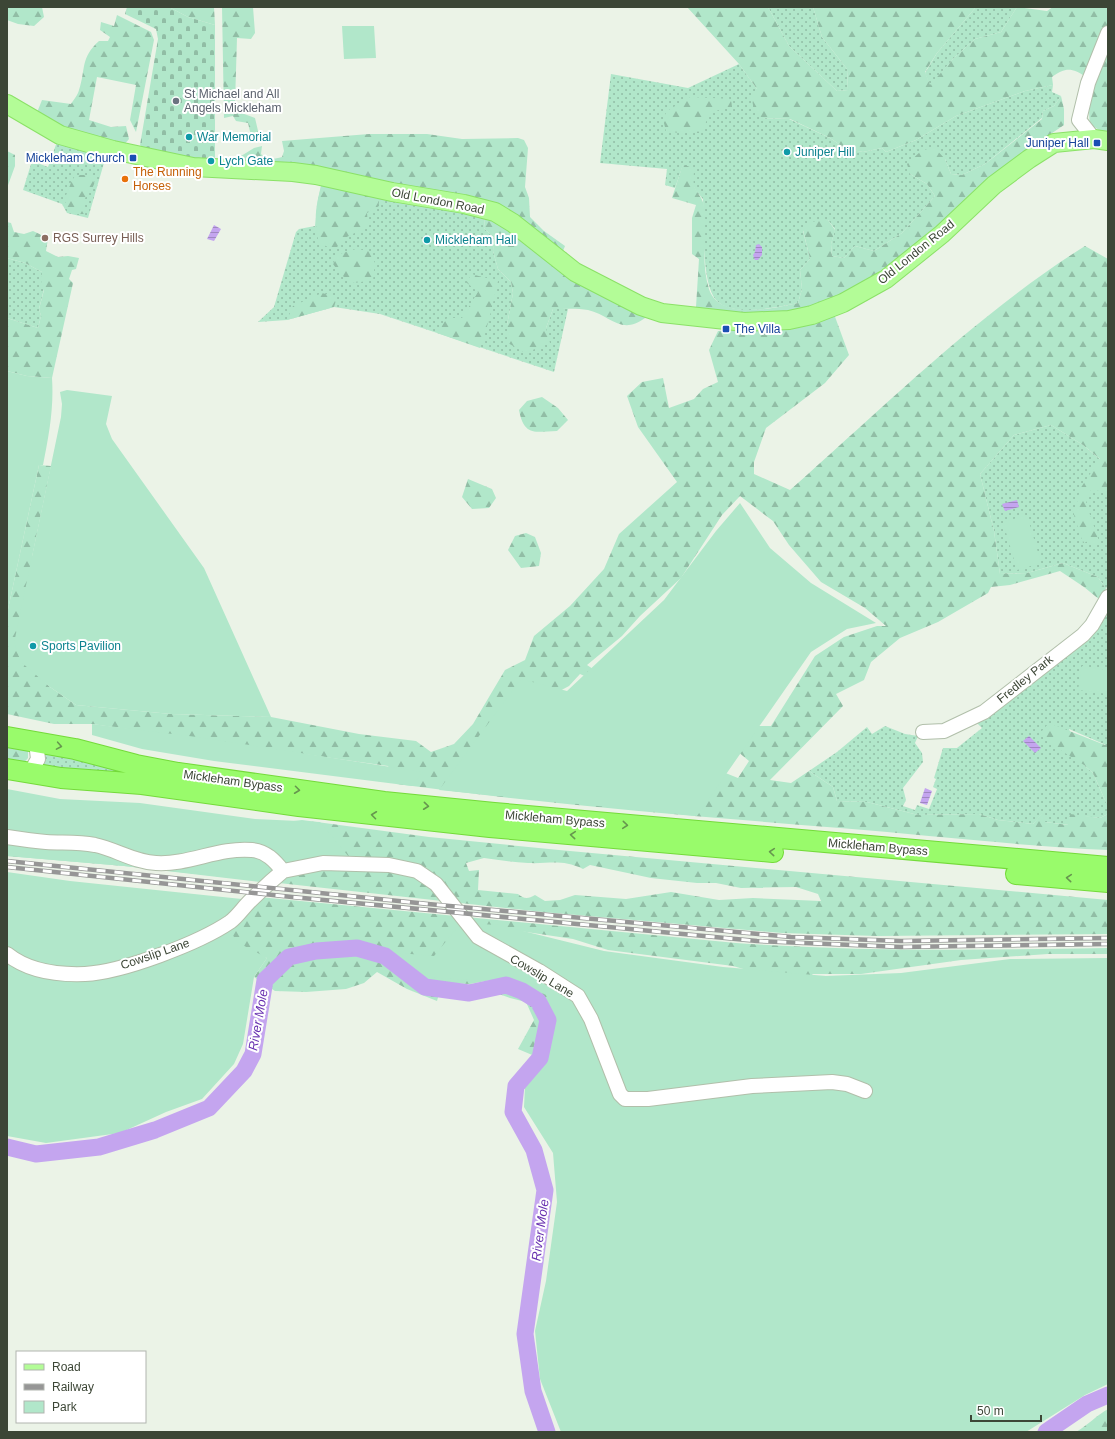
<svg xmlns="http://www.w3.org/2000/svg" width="1115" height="1439" font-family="Arial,sans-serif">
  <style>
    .grass { fill: url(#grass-dots) }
    .forest { fill: url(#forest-firs); fill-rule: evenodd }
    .cemetery { fill: url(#cemetery-stones) }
    .park { fill: #b1e7ca }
    .water { fill: url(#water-rules) }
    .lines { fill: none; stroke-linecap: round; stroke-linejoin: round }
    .river { stroke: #c4a5ef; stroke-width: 17 }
    .minor-casing { stroke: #b1bfaa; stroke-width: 16 }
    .major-casing { stroke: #8be167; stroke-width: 20 }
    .highway-casing { stroke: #74da3a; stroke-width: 22 }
    .minor { stroke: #fff; stroke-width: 14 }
    .major { stroke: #b3fc97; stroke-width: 18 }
    .highway { stroke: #99fb6b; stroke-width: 20 }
    .rail-casing { stroke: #969696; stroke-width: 4.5 }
    .rail { stroke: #fff; stroke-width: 3; stroke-dasharray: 9; stroke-linecap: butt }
    .oneway { stroke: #66974e }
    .worship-dot { fill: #6b7280; stroke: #fff; stroke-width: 1.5 }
    .culture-dot { fill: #0f9aa8; stroke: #fff; stroke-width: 1.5 }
    .transit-dot { fill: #1a4fb4; stroke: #fff; stroke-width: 1.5 }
    .food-dot { fill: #e8710a; stroke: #fff; stroke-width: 1.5 }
    .education-dot { fill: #8d6e63; stroke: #fff; stroke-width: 1.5 }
    .labels { text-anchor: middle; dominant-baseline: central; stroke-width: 4; stroke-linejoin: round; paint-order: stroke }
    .worship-label { font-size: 12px; fill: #5b616d; stroke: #fff; text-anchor: start }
    .culture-label { font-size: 12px; fill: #0d838f; stroke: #fff; text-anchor: start }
    .transit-label { font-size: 12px; fill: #164399; stroke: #fff; text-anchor: end }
    .food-label { font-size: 12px; fill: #c56008; stroke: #fff; text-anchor: start }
    .street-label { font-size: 12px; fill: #3c4636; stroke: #fff }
    .education-label { font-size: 12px; fill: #785e54; stroke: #fff; text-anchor: start }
    .water-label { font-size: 13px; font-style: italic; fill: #6831b0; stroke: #fff }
  </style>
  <defs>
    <pattern id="grass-dots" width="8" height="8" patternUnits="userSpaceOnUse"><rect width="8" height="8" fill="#b1e7ca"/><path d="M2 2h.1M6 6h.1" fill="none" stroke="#91bda5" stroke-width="1.8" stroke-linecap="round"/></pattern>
    <pattern id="forest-firs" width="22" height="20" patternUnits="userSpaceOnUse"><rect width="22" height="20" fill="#b1e7ca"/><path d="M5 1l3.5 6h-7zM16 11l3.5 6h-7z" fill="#91bda5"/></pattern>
    <pattern id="cemetery-stones" width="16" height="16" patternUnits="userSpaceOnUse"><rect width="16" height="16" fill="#b1e7ca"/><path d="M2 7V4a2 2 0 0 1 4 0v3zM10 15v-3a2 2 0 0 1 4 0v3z" fill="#91bda5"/></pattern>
    <pattern id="water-rules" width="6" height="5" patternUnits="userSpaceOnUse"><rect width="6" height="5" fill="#c4a5ef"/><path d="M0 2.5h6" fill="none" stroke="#a088c2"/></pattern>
  </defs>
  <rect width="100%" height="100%" fill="#ebf3e7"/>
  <path class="grass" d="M768 7H813L822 37 847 69 848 90 837 91 789 46Z
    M976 7H1017L1001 32 975 39 954 58 930 86 925 73 937 53Z
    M739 64 757 89 762 118 789 119 830 138 846 149 863 152 882 148 886 152 916 140 956 116 1025 91 1053 85 1052 92 1061 96 1054 106 1043 111 1042 118 985 164 962 175 951 174 945 159 910 174 927 184 935 196 902 233 874 251 855 246 844 258 832 256 831 244 835 229 828 220 803 231 810 259 800 270 802 289 798 303C778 307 732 318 716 300 701 283 704 223 703 199L696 191 683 165 675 188 665 185 667 169 600 163 611 74 688 88Z
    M58 139 106 156 88 218 67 213 62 204 23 190 32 161 48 167Z
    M322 182 485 218 484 228 494 238 493 251 498 269 511 282 513 293 507 325 546 328 553 309H568L554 372 380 314 334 307 287 320 258 322 274 307 296 232 299 229 315 226 318 200Z
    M7 258 25 263 42 272 44 289 39 309 41 316 38 328 7 318Z
    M1051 425 1083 445 1108 466V584L1106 589 1098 577 1063 563 1027 573 1000 574 994 531 980 474 1014 435Z
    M1108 605V743L1106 745 1069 729 1084 765 1093 773 1108 807V814L1100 818 1070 815 1069 825 1045 822V811L1033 824 998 820 979 814 918 815 867 802 837 801 833 787 809 771 837 752 867 727 872 734 885 726 905 734 918 736 915 743 922 753 923 762 903 788 906 800 903 806 915 810 917 805 929 809 937 789 933 787 936 779 934 778 943 748H957L982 728 975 721Z
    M43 752 238 788 41 766Z"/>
  <path class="forest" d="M7 7H42L44 17 34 26 18 24 7 20Z
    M169 7H214L215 25 188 17Z
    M222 7H253L255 33 251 39 237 38 235 104 239 112 255 118 259 135 252 140 248 123 236 121 233 116 224 118Z
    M687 7H768L789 46 837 91 848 90 847 69 822 37 813 7H976L937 53 925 72 930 85 954 58 975 39 1001 32 1017 7 1047 11 1053 7H1108V23L1092 66 1086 77C1072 68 1066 67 1052 77L1053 85 1025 91 956 116 916 140 886 152 882 148 863 152 846 149 830 138 790 119 762 118 754 111 752 99 757 89 739 64Z
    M117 15 151 32 154 40 136 132 130 120 136 85 97 77 89 120 111 127 126 126 129 139 123 146 71 132 36 115 42 100 71 104C74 99 78 95 79 90 86 69 80 58 99 41H108L110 37 100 30 101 22 114 26Z
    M1108 44V134L1102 132 1090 124C1086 96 1097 69 1108 44Z
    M1061 96 1064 109V125L1024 152 910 251 848 292 790 316 700 313 696 307 699 259 692 254V218L696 205 672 198 683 164 694 169C694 176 692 184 696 190 700 197 704 200 704 209 706 234 701 264 709 289 719 321 775 308 798 303L802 289 800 270 810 259 803 230 809 222 828 220 835 230 831 244 832 256 844 258 855 246 874 251 902 233 935 196 927 184 910 174 907 164 921 151 934 147 945 159 951 174 962 175 985 164 1042 119 1043 111 1054 106Z
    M690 97 731 99 732 107 715 111 708 115 703 133H679L666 131 663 119 667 111Z
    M369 134H427L462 139 518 138 524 140 528 148 525 187 529 198 530 217 544 231 565 246 563 251 567 253 562 258 513 219 233 161 254 148 262 146 261 154C267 161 274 159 282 157L284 151 282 141Z
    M7 151 15 155V166L7 188Z
    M76 175H89L95 182 91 191 84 199V214H76L68 209 64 199C69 191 70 181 76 175Z
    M322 182 378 196 379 206 367 213 368 226 343 239 335 250 319 243C313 220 316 205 322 182Z
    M493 217 645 313V318C621 336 610 315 588 310 577 308 564 309 553 309L546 328 550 343 525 353 508 343 507 325 513 293 511 282 498 269 493 251 494 238 484 228 485 218Z
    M7 222 11 223 14 232 24 234 33 231 48 238 46 251 58 257 68 256 79 258 76 269 72 270 69 279 73 283 52 378 27 376 7 371V318L38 328 41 316 39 309 44 290 41 286 42 272 25 263 7 258Z
    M1085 246 1108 259V492L1091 490 1086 503 1100 544 1094 546 1092 540 1083 543 1072 509 1076 507 1080 489 1100 459 1083 445 1051 425 1014 435 980 474 994 531 1000 574 1027 573 1063 563 1098 577 1106 589 1100 600 1084 587 1060 571 1010 585 991 587 988 593 938 622 900 638 871 662 864 680 836 694 843 706 770 780 791 783 809 771 833 787 837 801 867 802 918 815 979 814 998 820 1033 824 1045 810V822L1068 825 1070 814 1100 818 1108 814V850C1018 846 929 835 840 828 692 816 544 804 397 784L388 766 92 724H54L7 714V614L39 465 51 466 32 557 38 675 50 687 76 705 171 714 271 717 359 734 416 741 431 752 454 744 473 724 505 670 525 660 534 636 570 606 604 569 619 534 677 482 638 427 627 396 642 382 663 378 669 408 694 399 703 389 718 382 709 350 718 331C757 329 799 334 834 314L849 355 825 383 766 428 754 462V474L790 490C885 406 977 314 1085 246ZM740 496 773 521 789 545 821 582 865 608 886 626H877L844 637 815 656 771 726H744L602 675 587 665 622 636 640 616 681 578 722 515ZM580 674 725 741 749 761 738 778 543 700 569 686Z
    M356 249 369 251 375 263 373 280 354 283 341 275 333 264 336 255Z
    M471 274 498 281 489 320 480 348 437 333 447 318H462L478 292 467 283Z
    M322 293 337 297 334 307 287 320 293 306Z
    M542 397 558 408 568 420 557 431C534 432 524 436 519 410L527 401Z
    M468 479 492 489 496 498 489 508 472 509 462 497Z
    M526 533 535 537 541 553 539 566 521 568 508 550 515 536Z
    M1049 723 1105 745 1108 743V807L1093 773 1084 765 1054 746 1041 732Z
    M7 744 28 750V758L22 765 7 763Z
    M302 820 429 837 559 850 1108 900V934L877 936 782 933 543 912 124 866 7 856ZM484 858C498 860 513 862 528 863 550 864 562 859 583 869L590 865 651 878 697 883H716L741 888 796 887 818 894 821 901 753 898 719 900 671 892 626 899 575 895 560 900 545 901 535 895C528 899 524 899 518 894L478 890 479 870 469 871 466 863Z
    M249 896 736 943C860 952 984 950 1108 948V954H1048L961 960 861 974H813L799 985 733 966 608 950 573 939 513 930 545 978 570 1029 544 1060 518 1049 534 1020 526 1002 510 998 499 994 496 979 470 984 442 983 437 1001 407 989 377 972 364 983 346 989 306 992 275 991 254 977 267 958 217 942Z
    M1108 1409V1432H1076C1088 1425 1097 1415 1108 1409Z"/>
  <path class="cemetery" d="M127 7H169L188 17 215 25V159L211 165 144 149 140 145 158 39 156 29 125 14Z"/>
  <path class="park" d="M342 26H374L376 58 344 59Z
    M7 371 27 376 52 378C54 408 49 435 43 465H39L7 614Z
    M67 390 112 396 106 424 112 439 204 568 271 717 171 714 76 705 50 687 21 662 14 643 61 417 62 404 60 392Z
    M740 503 770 548 811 583 876 623 847 629 811 652 697 816 439 790 521 679 567 691 664 600 716 531Z
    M1027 515 1041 563 1017 570 1003 522Z
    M1082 666 1108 670V694L1078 690Z
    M92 724 205 738 423 772 412 786 214 761 142 749 92 735Z
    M7 789 60 799 140 803 255 819 320 822 349 857 324 856 286 865 260 882 124 866 7 856Z
    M7 872 70 881 260 901 249 915 231 932 237 942 267 958 254 977 243 1044 234 1064 202 1099 166 1112 120 1133 46 1143 7 1136Z
    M461 923 499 925 604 951 723 967 826 976 901 973 1010 959 1108 958V1384L1085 1395 1026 1432H561L540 1379 535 1331 546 1281 557 1202 553 1153 524 1107 525 1087 548 1051 552 1011 546 995 518 981 471 980 423 977 388 952 434 956Z"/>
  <path class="water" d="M214 225 221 229 214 241 207 239Z
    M759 244 762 247V255L758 260H755L753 255 755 252 756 245Z
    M1017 500 1019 507 1005 511 1002 504Z
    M1029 736 1041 748 1035 753 1023 741Z
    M925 788 932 791 927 805 920 803Z"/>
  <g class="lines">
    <path class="river" d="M7 1147 36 1154 99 1147 155 1130 209 1108 244 1071 253 1054 265 980 289 957 316 951 357 948 385 956 425 987 469 993 506 985 522 991 538 1001 548 1020 540 1058 516 1086 513 1112 534 1150 545 1190 525 1334 533 1391 547 1432
      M1046 1432 1087 1404 1108 1395"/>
    <g class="minor-casing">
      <path id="minor" d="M1094 139 1079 120 1088 83 1108 33
        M923 732 944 731 984 712 1083 635 1092 625 1108 597
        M30 773 38 759 36 742
        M7 837C20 839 33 841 46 842 63 843 78 842 95 845 115 849 134 862 156 863 189 865 219 847 252 850 266 851 275 861 283 871L323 863 389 865 417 871 436 884 478 937 539 971 578 996 591 1019 620 1094 625 1099H648L752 1086 832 1082 847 1084 865 1091
        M7 954C28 971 59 975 85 974 123 972 199 943 230 922 237 917 243 908 249 902 260 891 271 881 283 871"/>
    </g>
    <g class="major-casing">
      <path id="major" d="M7 104 60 135 113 150 193 167 293 172 316 175 392 192 464 204 495 212 513 223 575 272 641 306 662 313 744 322 789 320 812 315 843 303 886 279 942 234 994 185 1029 159 1054 143 1094 139 1108 141"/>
    </g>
    <g class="highway-casing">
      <path id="highway" d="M7 737 75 749 136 765 178 773 384 802 494 813 1108 867
        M7 769 61 778 142 784 299 806 490 827 773 852
        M1016 874 1108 882"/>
    </g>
    <use href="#minor" class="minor"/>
    <use href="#major" class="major"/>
    <use href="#highway" class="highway"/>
    <g class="rail-casing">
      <path id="rail" d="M7 861 428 904 791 937 901 941 1108 938
        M7 867 292 897 757 941 901 947 1108 944"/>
    </g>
    <use href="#rail" class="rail"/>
  </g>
  <defs><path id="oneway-chevron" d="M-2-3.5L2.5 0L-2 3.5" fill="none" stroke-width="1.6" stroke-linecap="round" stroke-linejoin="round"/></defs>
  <g class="oneway">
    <use href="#oneway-chevron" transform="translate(59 746) rotate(10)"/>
    <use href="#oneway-chevron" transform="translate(297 790) rotate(7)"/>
    <use href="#oneway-chevron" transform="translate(426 806) rotate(6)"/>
    <use href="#oneway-chevron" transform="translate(374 815) rotate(-173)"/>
    <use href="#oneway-chevron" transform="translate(625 825) rotate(5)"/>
    <use href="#oneway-chevron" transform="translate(573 835) rotate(-175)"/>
    <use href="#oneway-chevron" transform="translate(772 852) rotate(-175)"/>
    <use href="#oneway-chevron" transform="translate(1069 878) rotate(-175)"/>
  </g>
  <circle class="worship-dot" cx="176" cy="101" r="4"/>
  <g class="culture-dot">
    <circle cx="189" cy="137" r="4"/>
    <circle cx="787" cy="152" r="4"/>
    <circle cx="211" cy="161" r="4"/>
    <circle cx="427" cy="240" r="4"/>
    <circle cx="33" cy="646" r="4"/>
  </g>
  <g class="transit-dot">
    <rect x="1093" y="139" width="8" height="8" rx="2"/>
    <rect x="129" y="154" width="8" height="8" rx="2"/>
    <rect x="722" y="325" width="8" height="8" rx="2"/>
  </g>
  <circle class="food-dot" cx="125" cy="179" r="4"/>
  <circle class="education-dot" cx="45" cy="238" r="4"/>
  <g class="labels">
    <g class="worship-label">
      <text x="184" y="94">St Michael and All<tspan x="184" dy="14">Angels Mickleham</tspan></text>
    </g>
    <g class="culture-label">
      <text x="197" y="137">War Memorial</text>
      <text x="795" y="152">Juniper Hill</text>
      <text x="219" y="161">Lych Gate</text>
      <text x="435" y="240">Mickleham Hall</text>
      <text x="41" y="646">Sports Pavilion</text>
    </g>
    <g class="transit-label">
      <text x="1089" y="143">Juniper Hall</text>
      <text x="125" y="158">Mickleham Church</text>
      <text x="734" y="329" text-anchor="start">The Villa</text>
    </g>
    <g class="food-label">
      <text x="133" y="172">The Running<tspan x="133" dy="14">Horses</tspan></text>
    </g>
    <g class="street-label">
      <text transform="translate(438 201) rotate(11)">Old London Road</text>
      <text transform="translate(916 252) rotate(-39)">Old London Road</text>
      <text transform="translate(1025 679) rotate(-39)">Fredley Park</text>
      <text transform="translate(233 781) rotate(8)">Mickleham Bypass</text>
      <text transform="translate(555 819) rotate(5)">Mickleham Bypass</text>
      <text transform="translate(878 847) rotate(5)">Mickleham Bypass</text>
      <text transform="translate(155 954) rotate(-19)">Cowslip Lane</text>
      <text transform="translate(542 976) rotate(31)">Cowslip Lane</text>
    </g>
    <g class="education-label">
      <text x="53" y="238">RGS Surrey Hills</text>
    </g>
    <g class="water-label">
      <text transform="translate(258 1020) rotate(-80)">River Mole</text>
      <text transform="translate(540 1230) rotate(-82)">River Mole</text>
    </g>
  </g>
  <rect width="1115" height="1439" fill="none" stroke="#3c4636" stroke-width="16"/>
  <rect x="16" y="1351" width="130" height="72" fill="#ffffff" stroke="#b1b5af"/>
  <rect x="24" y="1364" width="20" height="6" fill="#b3fc97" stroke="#b1b5af"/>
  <text x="52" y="1371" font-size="12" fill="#3c4636">Road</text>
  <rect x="24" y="1384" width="20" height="6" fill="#969696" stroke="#b1b5af"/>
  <text x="52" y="1391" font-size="12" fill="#3c4636">Railway</text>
  <rect x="24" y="1401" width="20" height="12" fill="#b1e7ca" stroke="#b1b5af"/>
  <text x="52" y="1411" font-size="12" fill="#3c4636">Park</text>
  <path d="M971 1415v6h70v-6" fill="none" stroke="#3c4636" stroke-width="2"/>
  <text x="977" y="1415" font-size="12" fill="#3c4636" stroke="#ffffff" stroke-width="3" paint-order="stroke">50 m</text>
</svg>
